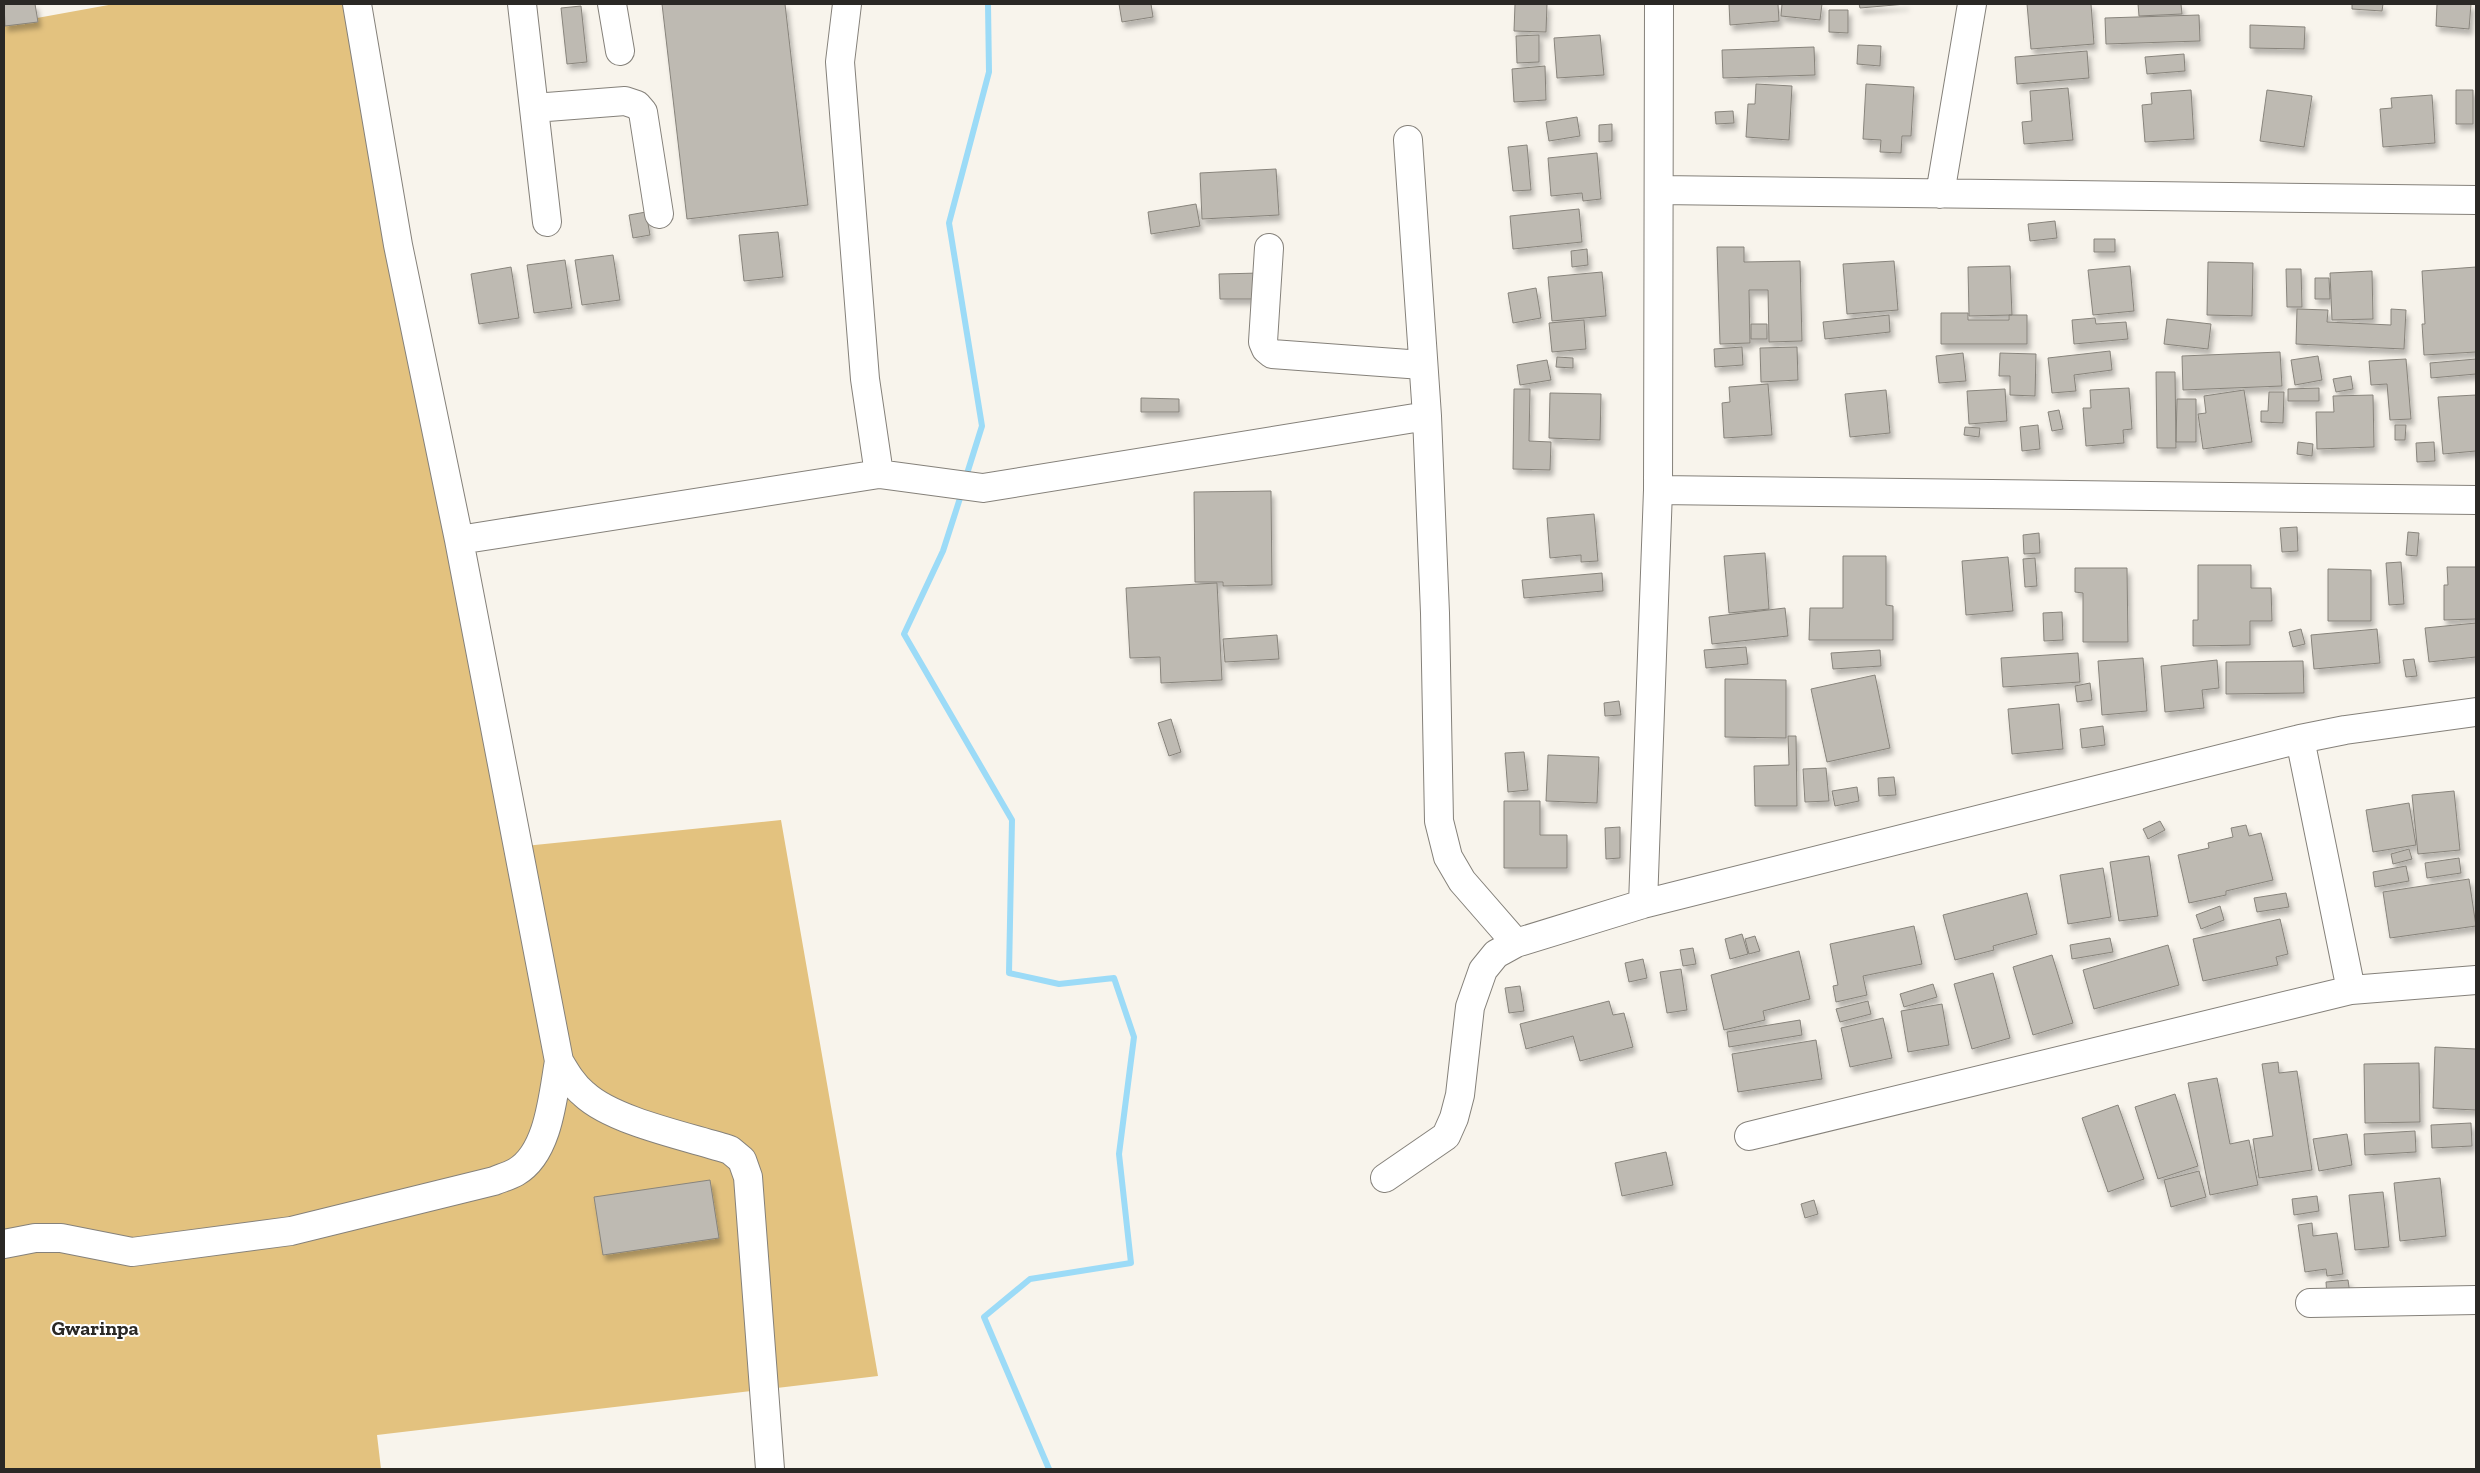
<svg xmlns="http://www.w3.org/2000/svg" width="2480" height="1473" font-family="'Zilla Slab',serif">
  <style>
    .forest { fill: #e3c27f }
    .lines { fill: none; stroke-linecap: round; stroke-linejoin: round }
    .stream { stroke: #9cdbf7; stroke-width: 6 }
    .building { fill: #bebab2; stroke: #88847c; filter: url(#shadow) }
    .minor-casing { stroke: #85817a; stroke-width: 30 }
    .minor { stroke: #fff; stroke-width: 28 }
    .labels { text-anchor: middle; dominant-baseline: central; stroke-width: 4; stroke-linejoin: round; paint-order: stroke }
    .district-label { font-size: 20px; font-weight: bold; fill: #2a2825; stroke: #fff }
  </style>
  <defs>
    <filter id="shadow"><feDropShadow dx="3" dy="5.5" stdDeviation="2.5" flood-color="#0004"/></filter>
  </defs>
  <rect width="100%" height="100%" fill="#f8f4ec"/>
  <path class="forest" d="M114 4H366L515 847 781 820 878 1376 377 1435 381 1469H4V24Z"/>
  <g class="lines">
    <path class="stream" d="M965 480 982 426 949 223 989 72 988 4
      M962 492 943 551 904 634 1012 820 1009 973 1059 984 1114 978 1134 1037 1119 1154 1131 1263 1030 1279 984 1317 1049 1469"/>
  </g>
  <path class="building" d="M4 4H35L38 22 5 26Z
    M662 4H785L808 205 687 219Z
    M1119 4H1151L1153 17 1122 22Z
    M1515 4H1547L1546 32 1514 31Z
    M1729 4H1778L1779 21 1730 25Z
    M1782 4H1822L1820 20 1781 16Z
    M1859 4H1906L1860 8Z
    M2027 4H2091L2094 44 2031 49Z
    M2138 4H2181L2182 14 2139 16Z
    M2352 4H2383L2382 11 2352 9Z
    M2437 4H2471L2469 29 2436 26Z
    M581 6 587 62 567 64 561 8Z
    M1829 10H1848V33L1829 32Z
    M2199 15 2200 41 2106 44 2105 18Z
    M2250 25 2305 27 2304 49 2250 48Z
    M1539 35V62L1517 63 1516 36Z
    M1600 35 1604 75 1557 78 1554 38Z
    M1858 45 1881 46 1880 66 1857 64Z
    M1814 47 1815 75 1723 78 1722 50Z
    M2087 51 2089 78 2017 84 2015 57Z
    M2184 54 2185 71 2147 74 2145 57Z
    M1545 66 1546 100 1514 102 1512 69Z
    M1756 84 1792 86 1789 140 1746 137 1748 104H1755Z
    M1866 84 1914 87 1911 136H1902L1901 153 1880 152 1881 140 1863 139Z
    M2068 88 2073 140 2024 144 2022 122 2032 121 2030 91Z
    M2191 90 2194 139 2145 142 2142 105 2152 104 2151 93Z
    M2267 90 2312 96 2304 147 2260 141Z
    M2456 90H2473V124H2456Z
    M2432 95 2435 143 2383 147 2380 109 2392 108 2391 98Z
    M1733 111 1734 123 1716 124 1715 112Z
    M1577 117 1580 136 1549 141 1546 122Z
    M1612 124V141L1599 142V125Z
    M1527 145 1531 190 1513 191 1508 147Z
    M1597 153 1601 199 1583 201 1582 193 1551 196 1548 158Z
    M1276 169 1279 215 1202 219 1200 173Z
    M1196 204 1200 226 1151 234 1148 212Z
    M1579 209 1582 242 1513 249 1510 216Z
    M646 212 650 235 633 238 629 215Z
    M2055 221 2057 238 2030 241 2028 224Z
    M778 232 783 277 744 281 739 235Z
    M2094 239H2115V252H2094Z
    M1717 247H1744V262L1800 261 1802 341 1769 342 1768 290H1749L1750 343 1720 344Z
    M1587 249 1588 265 1572 267 1571 251Z
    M613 255 620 300 582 305 575 260Z
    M565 260 572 308 534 313 527 265Z
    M1894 261 1898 310 1847 314 1843 264Z
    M2208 262 2253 263 2252 316 2207 315Z
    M2010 266 2012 315 1969 316 1968 267Z
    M2130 266 2134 311 2093 315 2088 270Z
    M511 267 519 318 479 324 471 274Z
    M2476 267V352L2424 355 2422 324H2425L2422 271Z
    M2286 269H2301L2302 307H2287Z
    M2372 271 2373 319 2332 320 2330 273Z
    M1602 272 1606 316 1552 321 1548 277Z
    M1260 273V299H1220L1219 274Z
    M2315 278H2329L2330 299H2315Z
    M1536 288 1541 318 1513 323 1508 293Z
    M2297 309 2328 310 2327 322 2391 325V309L2406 310 2404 349 2296 344Z
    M1941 313H1968V320H2009V315H2027V344H1941Z
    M1889 315 1890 332 1825 339 1823 322Z
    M2095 318 2096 324 2126 322 2128 339 2074 344 2072 320Z
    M2167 319 2211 324 2208 349 2164 344Z
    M1584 320 1586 349 1552 352 1549 323Z
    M1751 324H1767V339H1751Z
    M1742 347 1743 365 1715 367 1714 349Z
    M1797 347 1798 380 1761 382 1760 348Z
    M2110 351 2112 370 2074 375 2076 391 2052 393 2048 358Z
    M2280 352 2282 386 2183 390 2182 356Z
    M1963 353 1966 381 1939 383 1936 356Z
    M2000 353 2036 354 2035 396 2010 395V376H1999Z
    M2318 356 2322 380 2295 385 2291 360Z
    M1557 357 1573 358V368L1556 367Z
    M2406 359 2411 419 2390 420 2387 384 2371 385 2369 361Z
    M2476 359V374L2431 378 2430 363Z
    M1547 360 1551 380 1520 385 1517 365Z
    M2156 372H2175L2176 448H2157Z
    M2351 376 2353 389 2336 392 2333 379Z
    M1768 384 1772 435 1724 438 1722 403 1730 402 1729 387Z
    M2129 388 2132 429 2123 430 2124 443 2086 446 2083 408H2091L2090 390Z
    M2319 388V401H2288V389Z
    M1514 389H1530L1529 441 1551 442 1550 470 1513 469Z
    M2005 389 2007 421 1969 424 1967 391Z
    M1886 390 1890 433 1850 437 1845 394Z
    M2244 390 2252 442 2203 449 2198 414 2206 413 2204 396Z
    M2269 392H2284L2283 423 2261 422V411H2268Z
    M1550 393 1601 394 1600 440 1549 438Z
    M2373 395 2374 447 2317 449 2316 412H2334L2333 396Z
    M2476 395V451L2443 454 2438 397Z
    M1141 398 1179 399V412H1141Z
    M2177 399H2196V442H2176Z
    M2059 410 2063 429 2052 431 2048 412Z
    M2038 425 2040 449 2022 451 2020 427Z
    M2395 425H2406L2405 440H2395Z
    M1965 427 1980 428 1979 437 1964 435Z
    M2298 442 2313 444 2312 456 2297 454Z
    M2434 442 2435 461 2417 462 2416 443Z
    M1271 491 1272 585 1223 586V582H1195L1194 492Z
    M1594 514 1598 561 1581 562V555L1550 558 1547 518Z
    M2297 527 2298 551 2282 552 2280 528Z
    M2408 532 2419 533 2417 556 2406 555Z
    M2039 533 2040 553 2024 554 2023 535Z
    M1765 553 1769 609 1729 613 1724 556Z
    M1843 556H1886V605L1893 606V640H1809L1810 608H1843Z
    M2008 557 2013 611 1966 615 1962 561Z
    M2035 558 2037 586 2025 587 2023 559Z
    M2401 562 2404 604 2389 605 2386 563Z
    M2198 565H2251V588H2271L2272 621H2250V645L2193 646V620H2198Z
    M2447 567H2476V619L2444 620V585H2448Z
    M2075 568H2127L2128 642H2083V593L2075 592Z
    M2328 569 2371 570V621H2328Z
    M1602 573 1603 591 1524 598 1522 580Z
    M1217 583 1222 680 1161 683 1160 657 1130 658 1126 588Z
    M1785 608 1788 636 1712 644 1709 617Z
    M2062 612 2063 640 2044 641 2043 613Z
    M2476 623V657L2429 662 2425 628Z
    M2301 629 2305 644 2293 647 2289 632Z
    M2377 629 2380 663 2314 669 2311 635Z
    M1277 635 1279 659 1225 662 1223 639Z
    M1746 647 1748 664 1706 668 1704 650Z
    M1880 650 1881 666 1833 669 1831 653Z
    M2078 653 2080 682 2003 687 2001 658Z
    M2143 658 2147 711 2102 715 2098 661Z
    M2414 659 2417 676 2406 677 2403 660Z
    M2217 660 2219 688 2202 690 2204 708 2165 712 2161 666Z
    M2303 661 2304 693 2226 694V662Z
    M1875 675 1890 748 1827 762 1811 689Z
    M1725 679 1786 680V738L1725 737Z
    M2090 683 2092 700 2077 702 2075 686Z
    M1619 701 1621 715 1605 716 1604 703Z
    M2059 704 2063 749 2012 754 2008 709Z
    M1171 719 1181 752 1169 756 1158 723Z
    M2103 726 2105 745 2082 748 2080 729Z
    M1788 736H1796L1797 806H1755L1754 766 1789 765Z
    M1524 752 1528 790 1508 792 1505 753Z
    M1548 755 1599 757 1597 803 1546 801Z
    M1826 768 1829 801 1805 802 1803 769Z
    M1894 777 1896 795 1879 796 1878 778Z
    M1857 787 1859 801 1835 806 1832 791Z
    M2454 791 2460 850 2418 854 2412 795Z
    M1504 801H1540V835H1567V868H1504Z
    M2409 803 2416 845 2373 852 2366 810Z
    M2160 821 2165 830 2148 839 2143 829Z
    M2246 825 2249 836 2261 833 2273 880 2226 891V895L2189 903 2178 855 2209 848 2208 843 2233 837 2231 828Z
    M1620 827V858L1606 859 1605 828Z
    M2409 849 2412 859 2393 864 2391 854Z
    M2149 856 2158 916 2119 921 2110 862Z
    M2459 858 2461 873 2427 878 2425 863Z
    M2406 866 2409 881 2375 887 2373 872Z
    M2103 868 2111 917 2068 924 2060 875Z
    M2469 879 2476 926 2390 938 2383 892Z
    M2027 893 2037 934 1993 946 1994 950 1955 960 1943 915Z
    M2286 893 2289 907 2257 912 2254 898Z
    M2220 906 2224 920 2201 929 2196 915Z
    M2280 919 2288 954 2276 957 2278 965 2203 981 2193 939Z
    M1914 926 1922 964 1863 976 1867 995 1836 1002 1833 986 1838 985 1830 944Z
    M1742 934 1748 954 1730 959 1725 939Z
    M1755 936 1760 951 1749 954 1745 939Z
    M2110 938 2113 952 2072 959 2070 945Z
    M2168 945 2179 985 2094 1009 2083 970Z
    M1693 948 1696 964 1683 966 1680 950Z
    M1799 951 1810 999 1763 1011 1765 1020 1724 1030 1711 975Z
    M2052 955 2073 1023 2033 1035 2013 967Z
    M1643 959 1647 978 1629 982 1625 963Z
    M1681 969 1687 1010 1667 1013 1660 972Z
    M1993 973 2010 1038 1972 1049 1954 984Z
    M1933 984 1937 997 1904 1007 1900 994Z
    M1520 986 1524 1011 1509 1013 1505 988Z
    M1609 1001 1613 1015 1624 1013 1633 1047 1580 1061 1573 1036 1526 1049 1520 1024Z
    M1868 1001 1871 1014 1840 1022 1836 1009Z
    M1942 1004 1949 1045 1908 1052 1901 1011Z
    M1883 1018 1892 1058 1850 1067 1841 1028Z
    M1800 1020 1802 1035 1729 1047 1727 1032Z
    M1816 1040 1822 1079 1738 1092 1732 1054Z
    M2435 1047 2476 1049V1110L2433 1108Z
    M2278 1062 2279 1073 2297 1071 2312 1170 2259 1178 2253 1139 2273 1136 2262 1064Z
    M2419 1063 2420 1122 2365 1123 2364 1064Z
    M2217 1078 2230 1144 2249 1140 2258 1185 2210 1195 2188 1083Z
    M2175 1094 2198 1166 2158 1179 2135 1107Z
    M2118 1105 2144 1179 2108 1192 2082 1118Z
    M2471 1123 2472 1146 2432 1148 2431 1125Z
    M2415 1131 2416 1152 2365 1155 2364 1134Z
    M2347 1134 2352 1165 2319 1171 2313 1139Z
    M1666 1152 1673 1185 1622 1196 1615 1163Z
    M2199 1171 2206 1197 2171 1207 2164 1180Z
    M2440 1178 2446 1236 2400 1241 2394 1183Z
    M710 1180 719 1238 603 1255 594 1197Z
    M2383 1192 2389 1247 2355 1250 2349 1195Z
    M2317 1196 2319 1211 2294 1215 2292 1199Z
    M1814 1200 1818 1214 1805 1218 1801 1204Z
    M2312 1223 2313 1236 2337 1233 2343 1274 2327 1276 2326 1269 2305 1272 2298 1225Z
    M2348 1280 2350 1294 2327 1297 2326 1282Z"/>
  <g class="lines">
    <g class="minor-casing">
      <path id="minor" d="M357 4 398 245 459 540 559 1061C566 1073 573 1085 584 1094 614 1122 690 1137 730 1150L742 1160 748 1177 770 1469
        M522 4 547 222
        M612 4 620 51
        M847 4 840 62 865 379 879 474 983 488 1427 416
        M534 108 625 101 637 105 643 112 659 214
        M1408 140 1427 416 1435 613 1439 821 1448 857 1462 881 1516 943
        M1659 190 2476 200
        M1940 194 1972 4
        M1269 248 1263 342 1266 349 1272 354 1422 365
        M1658 490 2476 500
        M459 540 879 474
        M2300 739 2351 990
        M1643 904 1658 490 1659 4
        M1749 1136 2351 990 2476 980
        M1385 1178 1446 1136 1454 1118 1460 1095 1470 1007 1483 970 1496 954 1516 943 1643 904 2300 739 2345 730 2476 712
        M4 1244 35 1238H61L132 1252 291 1231 494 1181C501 1178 509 1176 516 1172 549 1153 553 1095 559 1061
        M2310 1303 2476 1300"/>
    </g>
    <use href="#minor" class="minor"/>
  </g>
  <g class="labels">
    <g class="district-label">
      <text x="95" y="1328">Gwarinpa</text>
    </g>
  </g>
  <rect width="2480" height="1473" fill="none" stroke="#2a2825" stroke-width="10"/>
</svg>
